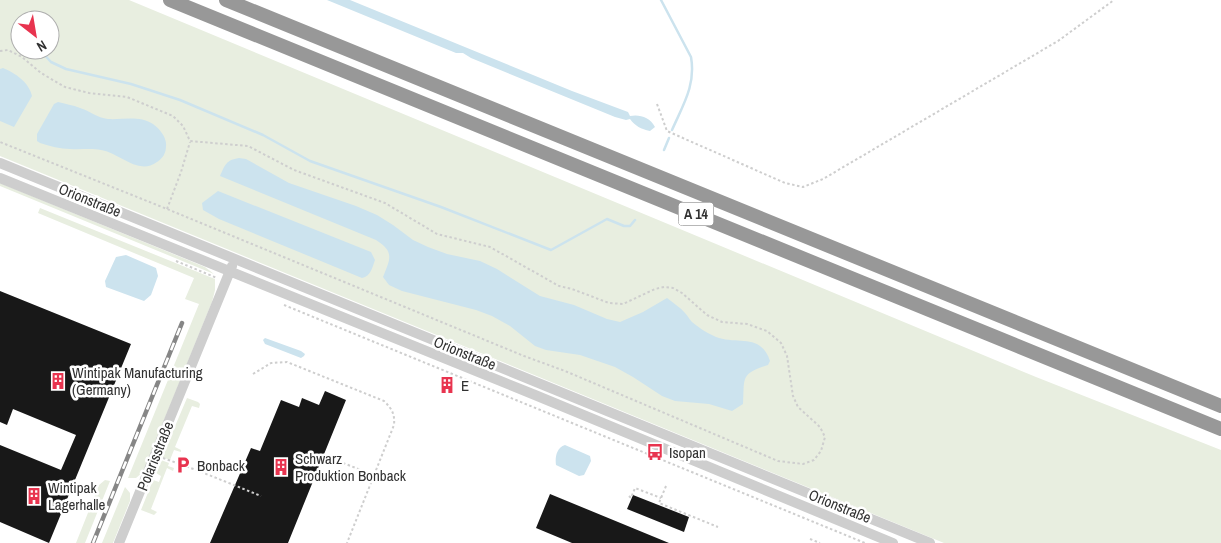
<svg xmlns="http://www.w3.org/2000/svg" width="1221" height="543" font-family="'Archivo Narrow',sans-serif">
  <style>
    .green { fill: #e8eee0; fill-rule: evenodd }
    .water { fill: #cce3ee }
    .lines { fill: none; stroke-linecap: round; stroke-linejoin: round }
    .stream { stroke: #cce3ee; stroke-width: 2.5 }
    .building { fill: #181818 }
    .path { stroke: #cecece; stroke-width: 2; stroke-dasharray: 2.5 2.5; stroke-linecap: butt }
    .minor { stroke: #cecece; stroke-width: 10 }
    .highway { stroke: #989898; stroke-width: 14 }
    .rail-casing { stroke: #868686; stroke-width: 4.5 }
    .rail { stroke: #fff; stroke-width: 2.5; stroke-dasharray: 8; stroke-linecap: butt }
    .labels { text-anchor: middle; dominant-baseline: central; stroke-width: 5; stroke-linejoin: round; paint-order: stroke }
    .shield { fill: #fff; stroke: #6f6f6f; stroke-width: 1 }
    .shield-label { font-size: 14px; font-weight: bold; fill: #313131 }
    .street-label { font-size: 15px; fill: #313131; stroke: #fff }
    .poi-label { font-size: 15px; fill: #313131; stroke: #fff; text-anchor: start }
  </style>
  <rect width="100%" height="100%" fill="#fff"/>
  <path class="green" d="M0 0H129L1036 377 1221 450V543H944L0 156ZM20 20H50V50H20Z
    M0 183 205 267 214 274 0 186Z
    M40 208 215 279V290L212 302 143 472 136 478H128L199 304 185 299 194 278 38 213Z
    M187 398 198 402 200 404 199 408 192 406 175 447 181 450V452L174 450 170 460 162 457Z
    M161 460 169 463 168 466 174 468 173 471 167 468 151 509 157 512 154 515 141 510 153 480 159 482 161 476 156 473Z
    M105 480 110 481 85 543H76L99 485Z
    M125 487 130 493V501L113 543H102Z"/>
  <path class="water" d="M327 0H350L572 91 628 112 630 116C639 114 650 117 655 127L650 131C641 129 635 126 630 119L626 120 615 117 471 58 463 53H456Z
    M3 68C15 73 29 82 32 96L14 127 0 121V69Z
    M58 102C65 104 73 105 80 108 90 111 97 118 108 119 123 120 139 115 153 124 160 129 167 138 166 146 166 153 163 158 157 162 138 176 120 153 101 150 91 148 80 150 70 149 60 149 50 146 40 143L37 141V134L54 104Z
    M239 158 246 159 289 183 356 206 377 215 393 225 413 240 428 247 447 254 480 261 497 269 540 296 574 305 607 319 620 322 643 312 667 298C673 303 680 307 685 313 688 316 689 319 692 322 699 328 710 335 719 338 740 344 761 334 770 361L768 365C739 374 745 379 743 404L732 411 709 404 675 401 662 396 633 377 615 367 580 355 546 350 535 346 510 326 492 316 476 310 402 291 389 285 383 277C390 259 395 252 376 240L220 176C225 165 226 160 239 158Z
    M218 191 371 252 375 260C372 268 371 276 362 278L219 219 203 210 202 203Z
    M126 255 156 268 158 276 151 295 144 301 106 287 105 281 116 257Z
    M265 338 301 351 305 354 304 356 301 358 265 344 263 340Z
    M565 445 590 456 591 461 584 475 579 476 556 465C555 458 556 448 565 445Z"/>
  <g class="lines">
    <path class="stream" d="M661 0 691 57C696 85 683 105 672 130
      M12 31 20 36
      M40 50 51 62 66 69 131 84 180 100 263 135 310 161 441 207 551 250 607 219 624 226H630L635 220
      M664 150 669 138"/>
  </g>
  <path class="building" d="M0 291 131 344 49 543 0 522V445L61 470 76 435 13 409 7 425 0 422Z
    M325 391 346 400 288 543H210L251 448 260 451 281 400 299 407 302 398 319 405Z
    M550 494 669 543H572L536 528Z
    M633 495 689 517 684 532 627 509Z"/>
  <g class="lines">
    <path class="path" d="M0 51 8 50 22 57 41 73 65 87 89 93 127 97 173 116 183 126 190 141 248 146 294 170 385 203 437 234 490 247 559 286 572 289 609 303 623 304 655 289 664 287 673 288 682 293 707 315 722 322 747 324 767 331 781 343 787 356 793 396 798 407 820 427 825 437 821 451 814 460 803 464 778 461 565 371 524 356 167 209 0 142
      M657 104 667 131 785 183 803 187 823 179 1058 41 1114 0
      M167 209 181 172 190 142
      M176 261 217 278
      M284 305 865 543
      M253 374 271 363 287 362 384 401C392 409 395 414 394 425L347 543
      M163 458 199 471 261 496
      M343 463 374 475
      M666 486 659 503 718 527
      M629 496 631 498 635 488 661 498
      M810 539 820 543"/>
    <path class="minor" d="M0 163 930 543
      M0 178 535 395 893 543
      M119 543 232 266"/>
    <path class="highway" d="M170 0 1221 429
      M226 0 1221 406"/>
    <g class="rail-casing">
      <path id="rail" d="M93 543 182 323"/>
    </g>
    <use href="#rail" class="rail"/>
  </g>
  <defs>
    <g id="building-bare" transform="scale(1.35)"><path d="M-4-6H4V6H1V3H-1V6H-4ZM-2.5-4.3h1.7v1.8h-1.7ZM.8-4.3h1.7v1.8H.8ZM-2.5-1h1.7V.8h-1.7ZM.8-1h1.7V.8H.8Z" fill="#e8344f" stroke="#fff" stroke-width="2.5" paint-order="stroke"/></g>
    <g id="bus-bare" transform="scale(1.35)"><path d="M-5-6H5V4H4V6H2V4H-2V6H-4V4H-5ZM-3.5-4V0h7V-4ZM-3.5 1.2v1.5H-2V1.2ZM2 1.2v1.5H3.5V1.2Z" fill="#e8344f" stroke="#fff" stroke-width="2.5" paint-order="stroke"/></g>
    <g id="parking-bare" transform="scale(1.35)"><path d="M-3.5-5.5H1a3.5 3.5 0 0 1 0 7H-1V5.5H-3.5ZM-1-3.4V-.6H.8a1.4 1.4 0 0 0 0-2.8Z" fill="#e8344f" stroke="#fff" stroke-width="2.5" paint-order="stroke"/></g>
  </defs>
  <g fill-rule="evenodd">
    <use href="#building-bare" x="58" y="381"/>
    <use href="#building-bare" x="447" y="385"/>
    <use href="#bus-bare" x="655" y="452"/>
    <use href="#parking-bare" x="183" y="465"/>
    <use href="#building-bare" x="281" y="467"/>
    <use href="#building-bare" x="34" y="496"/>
  </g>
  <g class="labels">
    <rect class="shield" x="678.5" y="202.5" width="35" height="23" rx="4"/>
    <g class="shield-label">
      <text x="696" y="214">A 14</text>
    </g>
    <g class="street-label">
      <text transform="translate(90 200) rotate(22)">Orionstraße</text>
      <text transform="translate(465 353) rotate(22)">Orionstraße</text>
      <text transform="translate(155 456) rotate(-68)">Polarisstraße</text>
      <text transform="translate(840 506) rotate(22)">Orionstraße</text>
    </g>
    <g class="poi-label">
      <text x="72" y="372">Wintipak Manufacturing<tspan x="72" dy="17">(Germany)</tspan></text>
      <text x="461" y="385">E</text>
      <text x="669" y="452">Isopan</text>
      <text x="295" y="458">Schwarz<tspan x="295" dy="17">Produktion Bonback</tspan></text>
      <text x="197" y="465">Bonback</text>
      <text x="48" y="487">Wintipak<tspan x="48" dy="17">Lagerhalle</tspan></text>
    </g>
  </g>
  <g transform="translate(35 35) rotate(149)"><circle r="24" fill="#ffffff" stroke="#adadad"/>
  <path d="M0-4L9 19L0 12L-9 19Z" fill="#e8344f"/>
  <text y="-8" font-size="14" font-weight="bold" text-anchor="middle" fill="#313131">N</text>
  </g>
</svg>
